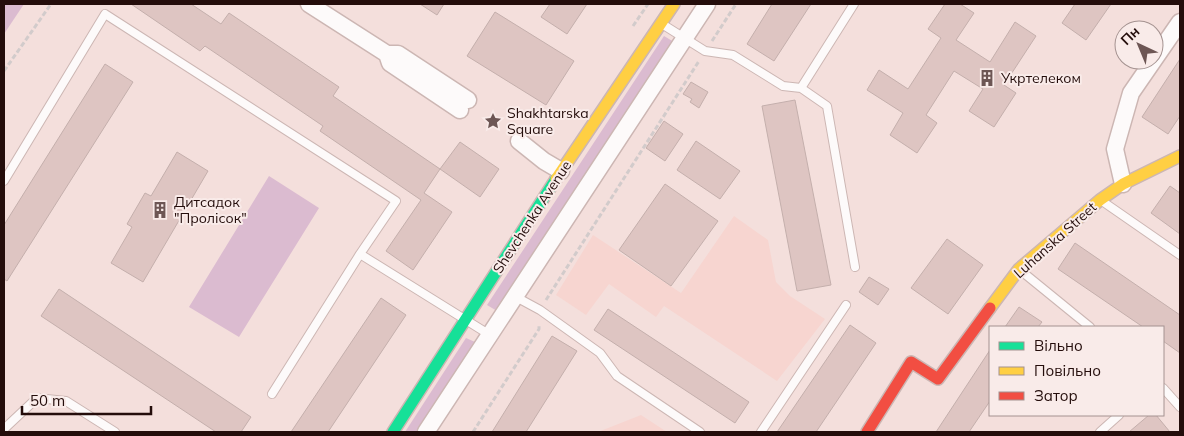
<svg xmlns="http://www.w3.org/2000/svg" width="1184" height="436" font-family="Mulish,sans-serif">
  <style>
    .built { fill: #f7d5d0 }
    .green { fill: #dbbbd0 }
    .building { fill: #dec5c2; stroke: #c4afac }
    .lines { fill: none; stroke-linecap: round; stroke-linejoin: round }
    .lane-casing { stroke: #ccb6b3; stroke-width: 10 }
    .street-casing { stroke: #ccb6b3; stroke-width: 19 }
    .fast-casing { stroke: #ccb6b3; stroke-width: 14 }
    .slow-casing { stroke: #ccb6b3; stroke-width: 14 }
    .jam-casing { stroke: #ccb6b3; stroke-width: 14 }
    .path { stroke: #d2cbcb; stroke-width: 3; stroke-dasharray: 5 2.5; stroke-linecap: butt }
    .lane { stroke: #fdfafa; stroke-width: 8 }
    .street { stroke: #fdfafa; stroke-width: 16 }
    .fast { stroke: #16e098; stroke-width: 11 }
    .slow { stroke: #ffcf43; stroke-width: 11 }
    .jam { stroke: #f24e42; stroke-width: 11 }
    .labels { text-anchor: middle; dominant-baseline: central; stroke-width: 4; stroke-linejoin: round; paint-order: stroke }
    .poi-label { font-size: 14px; fill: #240d0b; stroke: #f9ebe9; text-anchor: start }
    .street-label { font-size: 14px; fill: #240d0b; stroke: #f9ebe9 }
  </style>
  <rect width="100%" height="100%" fill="#f4dfdc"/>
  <path class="built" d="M734 216 768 240 776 282 790 296 825 319 777 381 664 306 656 317 609 284 586 315 556 295 593 235 681 293Z
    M641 415 667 432H598Z"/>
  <path class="green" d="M4 4H24L4 34Z
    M664 36 674 42 497 311 487 305Z
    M269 176 319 208 239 337 189 307Z
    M466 338 475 342 416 432H405Z"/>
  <path class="building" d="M131 4H191L221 24 229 13 339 87 333 96 440 169 424 193 452 212 413 270 386 251 421 200 320 131 323 126 205 46 200 51Z
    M420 4H444L437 15Z
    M550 4H587L567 34 541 17Z
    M772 4H811L774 61 747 44Z
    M945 4H960L974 13 956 40 990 62 1015 22 1036 36 1004 85 1016 93 994 127 969 111 983 89 954 71 926 115 937 123 917 153 890 135 903 113 867 90 879 70 908 89 941 38 928 29Z
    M1075 4H1111L1086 40 1062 23Z
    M495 12 574 61 546 105 467 56Z
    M1180 59V116L1168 134 1142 117Z
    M105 64 133 82 7 281 4 279V225Z
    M691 82 708 92 699 108 690 102 692 99 683 94Z
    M795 100 831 285 797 291 762 106Z
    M664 121 683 134 665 161 646 148Z
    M696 141 740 171 720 199 677 170Z
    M460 142 499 169 480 197 440 169Z
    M177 152 208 171 143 282 111 263 132 227 127 224 145 193 151 196Z
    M665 184 718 221 671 286 619 250Z
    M1170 186 1180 193V234L1151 213Z
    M947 239 983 265 948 314 911 288Z
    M1075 243 1180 315V353L1163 341V327H1143L1058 269Z
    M869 277 889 289 878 305 859 292Z
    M59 289 251 417 241 432H216L41 316Z
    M381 298 406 315 328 432H291Z
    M1019 307 1042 322 1038 327H1005Z
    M608 309 749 402 735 423 594 330Z
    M850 325 876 343 816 432H777Z
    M552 336 577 351 526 432H492Z
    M990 350V401L969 432H936Z
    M1149 415H1156L1170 432H1129Z"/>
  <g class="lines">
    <g class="lane-casing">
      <path id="lane" d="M662 24 705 51 733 55 783 86 801 88 827 106 855 267
        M801 88 854 4
        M4 181 105 14 396 201 360 254 490 335
        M1102 201 1180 255
        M1020 270 1090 327
        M516 297 540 310 600 353 617 376 700 432
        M1163 388 1180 407
        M272 394 360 254
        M4 429 37 398 66 401 115 432
        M761 432 846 305
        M1100 432 1119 415"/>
    </g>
    <g class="street-casing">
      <path id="street" d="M309 4 387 54H398L468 100
        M387 54 390 63 460 110
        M519 141 544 161 561 171
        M1123 184 1115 149 1131 93 1180 22
        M426 432 707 4"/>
    </g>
    <g class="fast-casing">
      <path id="fast" d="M393 432 556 179"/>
    </g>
    <g class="slow-casing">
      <path id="slow" d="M556 179 674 4
        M990 308 1019 269 1100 200 1123 184 1180 156"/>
    </g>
    <g class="jam-casing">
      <path id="jam" d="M867 432 911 362 938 379 990 308"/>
    </g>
    <path class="path" d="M633 26 648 4
      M712 41 736 4
      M4 71 51 4
      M546 300 699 61
      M473 432 539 329V325"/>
    <use href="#lane" class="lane"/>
    <use href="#street" class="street"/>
    <use href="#fast" class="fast"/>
    <use href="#slow" class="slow"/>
    <use href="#jam" class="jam"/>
  </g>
  <defs>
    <g id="building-bare" transform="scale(1.35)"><path d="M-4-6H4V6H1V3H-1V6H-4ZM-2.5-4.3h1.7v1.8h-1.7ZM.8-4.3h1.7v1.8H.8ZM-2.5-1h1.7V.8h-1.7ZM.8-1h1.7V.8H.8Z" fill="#6d5654" stroke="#f9ebe9" stroke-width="2.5" paint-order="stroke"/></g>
    <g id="sight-bare" transform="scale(1.35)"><path d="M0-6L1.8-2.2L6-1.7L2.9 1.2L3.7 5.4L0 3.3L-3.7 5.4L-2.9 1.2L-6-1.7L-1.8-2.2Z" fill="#6d5654" stroke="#f9ebe9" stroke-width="2.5" paint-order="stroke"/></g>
  </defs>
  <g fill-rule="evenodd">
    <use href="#building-bare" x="987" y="78"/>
    <use href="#sight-bare" x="493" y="121"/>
    <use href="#building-bare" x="160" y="210"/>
  </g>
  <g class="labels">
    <g class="poi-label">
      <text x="1001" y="78">Укртелеком</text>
      <text x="507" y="113">Shakhtarska<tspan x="507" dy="16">Square</tspan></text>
      <text x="174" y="202">Дитсадок<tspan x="174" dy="16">"Пролісок"</tspan></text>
    </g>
    <g class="street-label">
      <text transform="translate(532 217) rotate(-57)">Shevchenka Avenue</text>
      <text transform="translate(1055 240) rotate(-42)">Luhanska Street</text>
    </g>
  </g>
  <rect width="1184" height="436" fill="none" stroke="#240d0b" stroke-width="10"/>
  <rect x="989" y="326" width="175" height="90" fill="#f9ebe9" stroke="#a49290"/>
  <rect x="999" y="342" width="25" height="8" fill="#16e098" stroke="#a49290"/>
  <text x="1034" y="351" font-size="15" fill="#240d0b">Вільно</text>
  <rect x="999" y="367" width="25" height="8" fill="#ffcf43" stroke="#a49290"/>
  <text x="1034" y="376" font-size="15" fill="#240d0b">Повільно</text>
  <rect x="999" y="392" width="25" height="8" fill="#f24e42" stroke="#a49290"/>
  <text x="1034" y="401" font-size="15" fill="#240d0b">Затор</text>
  <g transform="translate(1139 45) rotate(316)"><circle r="24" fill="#f9ebe9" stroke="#a49290"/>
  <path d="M0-4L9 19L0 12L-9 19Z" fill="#6d5654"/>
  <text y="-8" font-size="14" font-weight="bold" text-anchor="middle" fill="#240d0b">Пн</text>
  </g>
  <path d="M22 406v8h129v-8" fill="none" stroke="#240d0b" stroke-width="2.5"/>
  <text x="30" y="406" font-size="15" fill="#240d0b" stroke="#f9ebe9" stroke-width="4" paint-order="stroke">50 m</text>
</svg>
